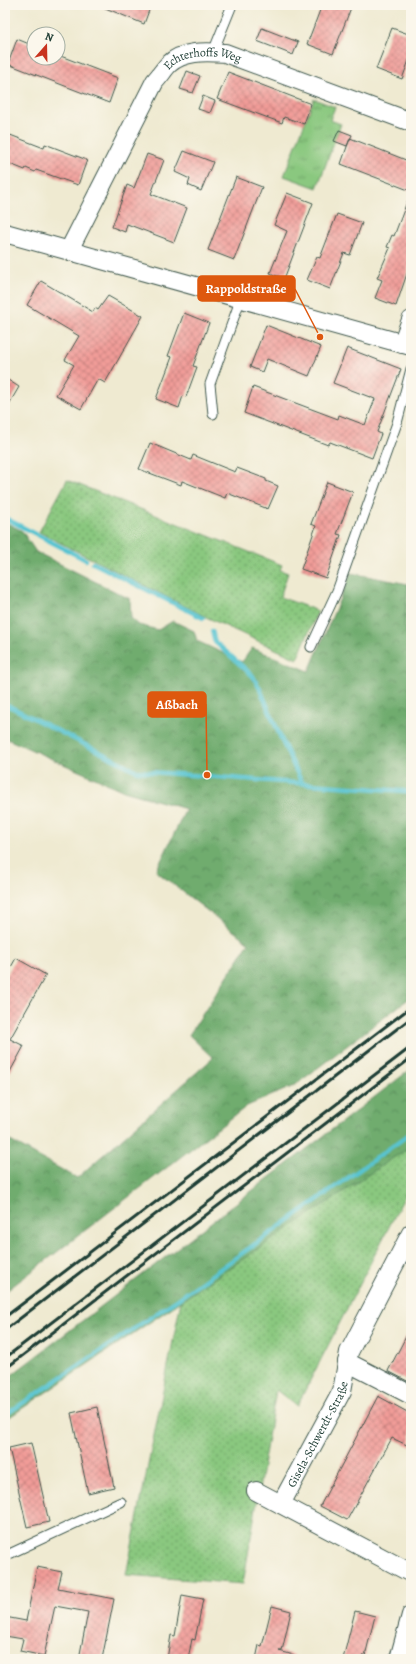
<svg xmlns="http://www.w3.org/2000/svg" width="416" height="1664" font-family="Alegreya,serif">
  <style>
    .grass { fill: url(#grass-tufts); stroke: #54825a }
    .forest { fill: url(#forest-crowns); stroke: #477451 }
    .park { fill: url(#park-dots); stroke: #54825a }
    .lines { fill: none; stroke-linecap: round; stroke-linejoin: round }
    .stream { stroke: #58c4d1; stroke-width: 4.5 }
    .building { fill: url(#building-cross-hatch) }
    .service-casing { stroke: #3e574c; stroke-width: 11 }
    .minor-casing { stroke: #3e574c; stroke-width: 20 }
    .service { stroke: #fff; stroke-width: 9 }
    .minor { stroke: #fff; stroke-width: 18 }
    .rail { stroke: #1f3d34; stroke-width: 3 }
    .labels { text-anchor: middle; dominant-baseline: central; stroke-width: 4; stroke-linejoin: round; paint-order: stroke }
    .street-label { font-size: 12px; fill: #1f3d34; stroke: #fbf7ec }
    .leader { fill: none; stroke: #de580e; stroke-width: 1.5 }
    .callout-dot { fill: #de580e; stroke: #fbf7ec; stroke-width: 1.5 }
    .callout { fill: #de580e; stroke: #de580e; stroke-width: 1.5 }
    .callout-label { font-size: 13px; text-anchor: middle; font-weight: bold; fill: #fff }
  </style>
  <defs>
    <pattern id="grass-tufts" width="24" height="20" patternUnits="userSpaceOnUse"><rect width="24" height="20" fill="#8ac87f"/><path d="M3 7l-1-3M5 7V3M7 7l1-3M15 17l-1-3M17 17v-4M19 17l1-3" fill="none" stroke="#70a469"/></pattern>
    <pattern id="forest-crowns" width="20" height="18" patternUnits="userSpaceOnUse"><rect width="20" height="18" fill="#6fac6e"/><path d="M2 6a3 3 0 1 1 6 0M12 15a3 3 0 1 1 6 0" fill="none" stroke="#5b8d5b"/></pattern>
    <pattern id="park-dots" width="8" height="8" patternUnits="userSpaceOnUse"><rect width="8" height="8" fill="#8ac87f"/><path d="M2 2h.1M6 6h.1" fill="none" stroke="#70a469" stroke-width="1.8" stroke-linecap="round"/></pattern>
    <pattern id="building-cross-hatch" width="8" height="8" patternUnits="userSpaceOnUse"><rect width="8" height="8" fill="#f19c98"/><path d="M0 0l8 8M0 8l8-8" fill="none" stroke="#c3807d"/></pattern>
  </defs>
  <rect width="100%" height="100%" fill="#fbf7ec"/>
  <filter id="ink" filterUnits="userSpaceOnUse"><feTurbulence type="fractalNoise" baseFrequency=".025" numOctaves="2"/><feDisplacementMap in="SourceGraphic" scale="8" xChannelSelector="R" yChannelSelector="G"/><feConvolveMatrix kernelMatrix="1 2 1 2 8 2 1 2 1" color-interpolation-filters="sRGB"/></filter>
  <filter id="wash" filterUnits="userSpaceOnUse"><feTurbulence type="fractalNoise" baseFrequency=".012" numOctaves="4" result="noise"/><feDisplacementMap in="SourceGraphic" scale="16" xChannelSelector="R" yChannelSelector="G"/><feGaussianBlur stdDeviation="0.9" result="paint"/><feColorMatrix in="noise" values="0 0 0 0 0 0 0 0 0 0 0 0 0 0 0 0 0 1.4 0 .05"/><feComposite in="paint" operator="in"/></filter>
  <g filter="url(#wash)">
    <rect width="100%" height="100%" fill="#efead1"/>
    <path class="grass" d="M314 99 335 107 330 120 341 124 317 188 284 176Z
      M411 578V640L404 626 408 584Z"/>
    <path class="forest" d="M5 522 22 531 36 552 130 599 131 618 139 625 158 630 173 621 194 631 197 641 242 662 252 648 309 671 351 573 408 584 404 626 411 640V997L294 1086 247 1106 5 1292V1138L77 1178 213 1058 189 1035 249 943 156 871 186 809 124 791 5 738Z
      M411 1069V1146L5 1420V1380Z"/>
    <path class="park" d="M67 480 282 565 280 570 288 573 280 597 318 611 297 659 206 617 39 532Z
      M411 1146V1184L297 1406 276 1390 243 1584 126 1575 181 1301Z"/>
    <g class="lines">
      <path class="stream" d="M5 518 86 560
        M93 563 203 618
        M212 631 215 642 253 676 260 689 283 743 302 783
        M5 704 137 771 404 791 411 794
        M5 1415 178 1299 411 1133"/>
    </g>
    <g id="blocks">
      <path class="building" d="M98 5H151L144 24Z
        M322 5H352L333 54 307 44Z
        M262 28 298 42 293 55 257 41Z
        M392 28 411 35V55L402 79 376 69Z
        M17 39 34 46V58H58V55L118 78 109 103 8 64Z
        M187 71 200 76 193 93 180 89Z
        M228 72 311 104 304 124 284 117 282 123 217 99Z
        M203 96 215 101 210 113 198 109Z
        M339 130 352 135 347 146 334 141Z
        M5 133 44 148 45 144 87 160 78 185 36 170 35 172 26 168 25 170 5 162Z
        M350 138 411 162V191L341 164Z
        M184 151 213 162 201 191 188 185 190 179 175 172Z
        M147 154 164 160 151 194 187 208 174 242 127 224 125 232 112 227 127 185 134 188Z
        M236 177 262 187 234 260 208 250Z
        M287 193 313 203 284 279 270 273 287 231 274 225Z
        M410 194 411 262 396 306 375 298 382 280 377 278 390 248 387 247 392 235 394 236Z
        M337 214 362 223 350 255 344 253 330 289 307 280 317 257 320 258Z
        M41 281 93 312 95 308 98 310 108 296 143 316 105 383 98 379 81 409 56 395 74 365 65 360 79 336 27 305Z
        M184 313 209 323 193 366 197 367 186 397 183 396 179 408 156 399 172 357 168 356Z
        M266 325 321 347 309 376 267 359 262 372 250 367Z
        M347 348 401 369 377 432 381 434 372 458 330 442 328 445 244 413 253 387 338 419 339 415 365 425 375 399 333 383Z
        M5 378 19 387 5 411Z
        M150 443 191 460 193 455 235 472 237 468 266 479V481L278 486 268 509 227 493 225 498 182 481 181 485 139 469Z
        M327 482 353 492 337 534 341 535 326 578 301 569 316 526 311 524Z
        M16 958 46 975 10 1039 24 1046 5 1081V978Z
        M411 1327V1383L388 1371Z
        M378 1396 411 1414V1447L392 1438 347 1520 320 1506Z
        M97 1407 114 1487 88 1493 71 1413Z
        M31 1443 49 1522 27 1527 9 1448Z
        M37 1567 62 1572 58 1588 114 1599 102 1659H79L88 1612 55 1606 44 1656 20 1651 23 1639 5 1636V1617L26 1621Z
        M182 1595 203 1599 195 1640 192 1639 188 1659H167L171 1635 175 1636Z
        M272 1606 291 1611 282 1651H279L294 1655V1659H256L259 1645 262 1646Z
        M355 1611 375 1616 365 1656 363 1655 362 1659H343Z"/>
    </g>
  </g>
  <g filter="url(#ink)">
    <use href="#blocks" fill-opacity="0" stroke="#3e574c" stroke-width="1"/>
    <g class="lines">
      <g class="service-casing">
        <path id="service" d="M213 52 232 5
          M213 414 210 384 241 298
          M311 647 337 591 397 423 411 369
          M5 1556 121 1502"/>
      </g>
      <g class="minor-casing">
        <g id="minor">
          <path d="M5 233 411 346"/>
          <path id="s1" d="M69 250 155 81C160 76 164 69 169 64 184 50 207 52 225 53L411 122"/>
          <path d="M402 344 411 320"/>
          <path d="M347 1362 411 1395"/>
          <path d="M256 1491 411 1573"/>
          <path id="s2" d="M281 1504 342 1391 349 1352 411 1233"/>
          <path d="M399 1659 411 1615"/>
        </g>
      </g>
      <use href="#service" class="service"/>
      <use href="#minor" class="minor"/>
      <path class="rail" d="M5 1317 411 1007
        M5 1330 411 1018
        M5 1358 411 1047
        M5 1369 411 1058"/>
    </g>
  </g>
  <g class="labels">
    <g class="street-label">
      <text stroke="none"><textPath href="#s1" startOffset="247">Echterhoffs Weg</textPath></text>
      <text stroke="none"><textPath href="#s2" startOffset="79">Gisela-Schwerdt-Straße</textPath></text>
    </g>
  </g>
  <path class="leader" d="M320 337L295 289M207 775L206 704"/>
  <g class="callout-dot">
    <circle cx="320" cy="337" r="4"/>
    <circle cx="207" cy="775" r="4"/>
  </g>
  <g class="callout">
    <rect x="198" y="276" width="97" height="25" rx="4"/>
    <rect x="148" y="692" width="58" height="25" rx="4"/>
  </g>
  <g class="callout-label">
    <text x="246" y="293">Rappoldstraße</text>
    <text x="177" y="709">Aßbach</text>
  </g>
  <rect width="416" height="1664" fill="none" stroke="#fbf7ec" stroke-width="20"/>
  <g transform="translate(46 46) rotate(20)"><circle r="19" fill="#fbf7ec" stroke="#a3ada2"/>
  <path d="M0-3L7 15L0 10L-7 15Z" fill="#c8321e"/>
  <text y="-6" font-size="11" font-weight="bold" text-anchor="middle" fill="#1f3d34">N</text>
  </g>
</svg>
